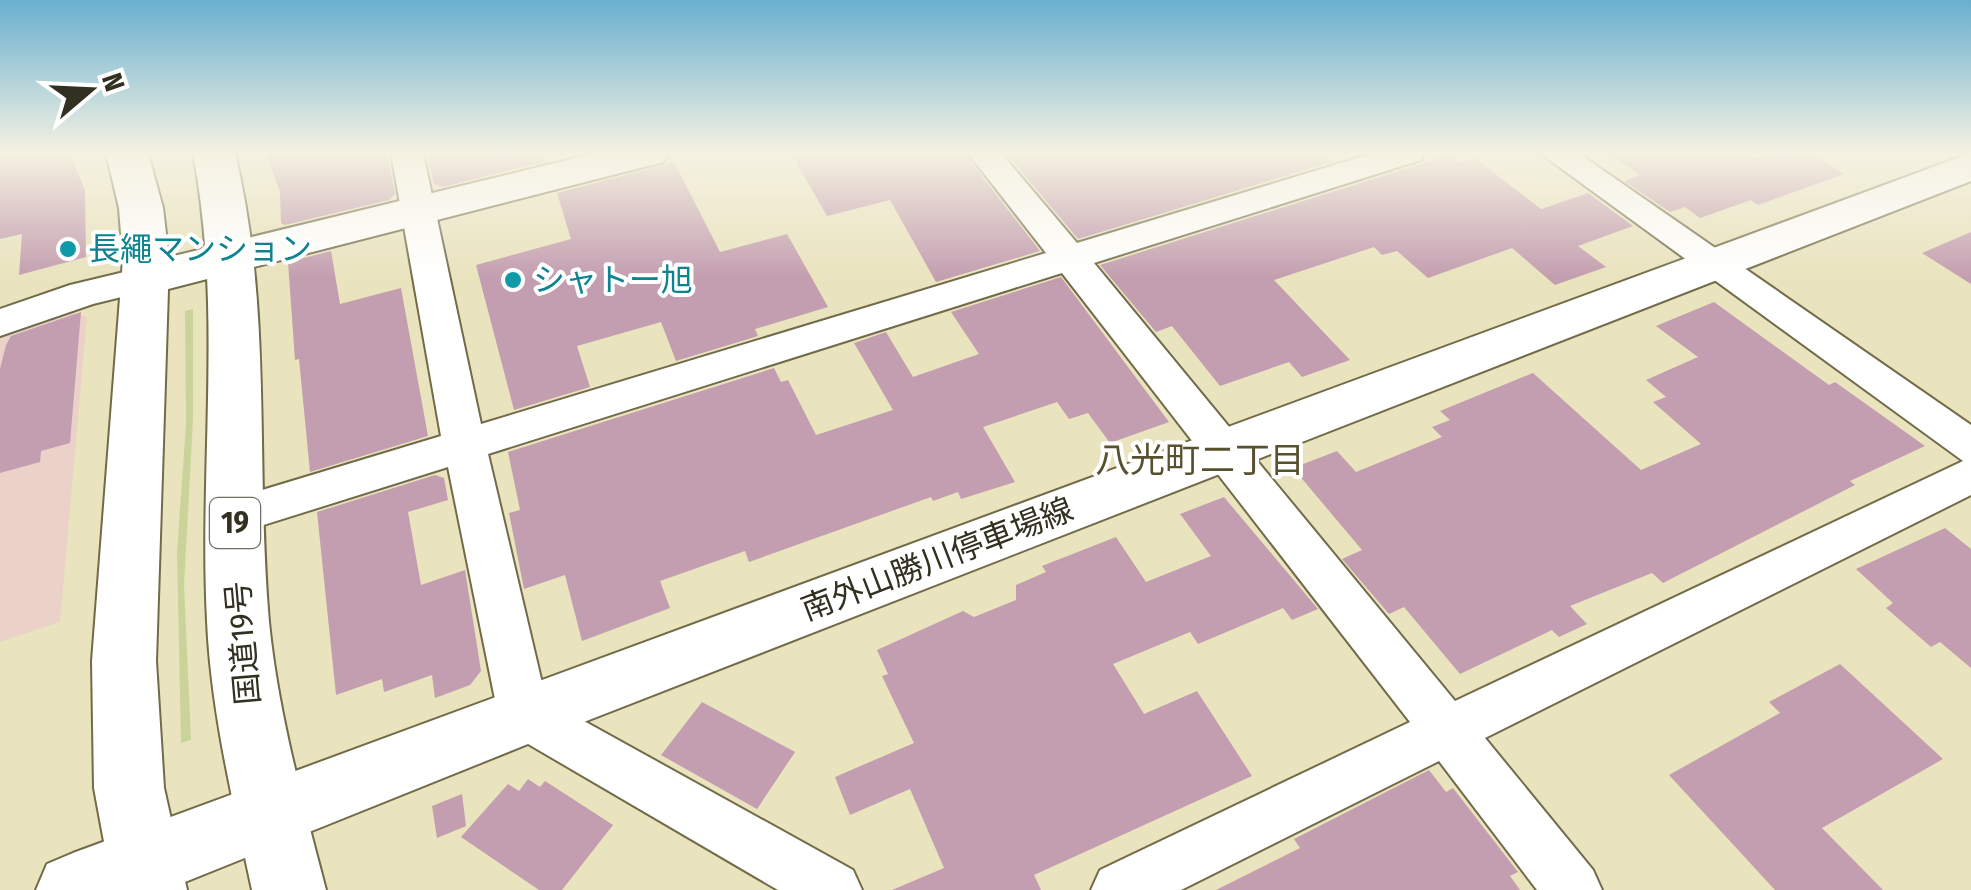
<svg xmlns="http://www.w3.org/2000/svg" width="1971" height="890" font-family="'Fira Sans Condensed','Noto Sans JP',sans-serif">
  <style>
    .medical { fill: #ead2c9 }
    .green { fill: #cad49a }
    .building { fill: #c39eb0 }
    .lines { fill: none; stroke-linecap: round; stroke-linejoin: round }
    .street-casing { stroke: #716b4a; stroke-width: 4 }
    .secondary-casing { stroke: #716b4a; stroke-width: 4 }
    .highway-casing { stroke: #716b4a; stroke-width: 4 }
    .street { fill: #fff; fill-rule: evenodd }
    .secondary { fill: #fff; fill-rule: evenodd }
    .highway { fill: #fff; fill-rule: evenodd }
    .culture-dot { fill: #0f9aa8; stroke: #fff; stroke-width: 4 }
    .labels { text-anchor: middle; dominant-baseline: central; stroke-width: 8; stroke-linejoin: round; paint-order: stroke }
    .shield { fill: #fff; stroke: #706e64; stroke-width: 2.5 }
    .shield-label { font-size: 30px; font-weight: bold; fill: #323021 }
    .culture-label { font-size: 32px; fill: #0d838f; stroke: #fff; text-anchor: start }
    .street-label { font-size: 32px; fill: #323021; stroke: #fff }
    .neighbourhood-label { font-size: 35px; fill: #575130; stroke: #fff }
  </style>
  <rect width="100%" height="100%" fill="#e9e3be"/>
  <path class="medical" d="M68 312 87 317 60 622 0 642V335Z"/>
  <path class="green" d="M193 309V420L184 585 191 740 181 743 177 552 186 424 185 311Z"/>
  <path class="building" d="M0 153H70L85 191 86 257 19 275 22 234 0 239Z
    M266 153H387L395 194 389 200 285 225 281 223 280 192Z
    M427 153H545L546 161 443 187 434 184Z
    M791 153H964L1040 251 936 282 890 200 827 216Z
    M1006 153H1321L1331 162 1078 239Z
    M1607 153H1716L1722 157 1746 153 1756 159 1773 153H1810L1844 174 1758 205 1751 200 1700 218 1685 207 1670 212 1624 181 1640 175Z
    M1449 155 1459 163 1475 158 1541 209 1588 193 1633 226 1578 246 1606 267 1555 285 1512 248 1428 278 1397 251 1382 255 1374 247 1274 280 1350 360 1302 377 1289 362 1220 386 1172 326 1156 332 1100 265Z
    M674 162 720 252 787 234 828 307 755 329 758 336 676 361 661 322 577 346 590 387 514 410 476 265 571 239 557 193Z
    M1971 232V284L1922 253Z
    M331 251 340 304 401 288 428 436 310 472 299 359 295 360 288 262Z
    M1061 277 1169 422 1110 443 1088 413 1069 419 1057 402 983 427 1015 482 961 499 958 492 933 501 931 497 749 562 745 551 660 581 670 608 582 641 565 575 524 589 509 513 520 510 508 452 774 368 781 382 788 380 816 435 893 410 854 343 886 332 913 377 979 354 951 312Z
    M1714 302 1829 385 1835 382 1925 446 1850 481 1855 485 1663 583 1652 573 1570 606 1587 624 1559 637 1552 630 1460 674 1404 607 1389 614 1342 559 1362 550 1293 468 1337 451 1356 472 1442 437 1432 427 1450 420 1440 411 1533 373 1641 470 1701 444 1653 402 1666 397 1646 380 1698 357 1656 326Z
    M81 312 70 443 41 451 40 462 0 473V369L6 345 11 336Z
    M435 475 444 478 448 500 408 512 421 585 465 570 481 671 470 685 435 698 432 675 384 692 382 679 336 695 317 512Z
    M1224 497 1318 609 1292 620 1283 608 1198 644 1190 632 1113 664 1144 714 1197 691 1252 776 1034 875 1041 890H892L944 868 910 789 850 815 835 777 914 743 882 676 888 674 877 650 963 611 974 617 1016 600V585L1046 572 1042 566 1116 537 1146 582 1211 556 1180 514Z
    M1945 528 1971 549V668L1940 642 1931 647 1886 608 1893 603 1856 569Z
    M1840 664 1943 759 1822 828 1883 890H1775L1669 775 1780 713 1769 702Z
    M702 702 795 752 757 809 661 755Z
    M1429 770 1446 792 1453 788 1518 872 1510 876 1520 890H1216L1300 848 1294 839Z
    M528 779 540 787 545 781 613 825 562 890H539L461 837 508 784 519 791Z
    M462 794 466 826 437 838 432 806Z"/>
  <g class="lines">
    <g class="street-casing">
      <path id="street" d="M391 153H423L481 424 1046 253 968 153H1001L1077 243 1374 153H1425L1421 160 1094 263 1455 701 1963 461 1540 153H1578L1971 425V495L1485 738 1593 870 1602 890H1537L1439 761 1181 890H1091L1100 870 1410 722 1062 273 488 454 546 700 853 870 862 890H778L506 731 498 714 448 467 235 534 219 529 213 516 219 503 441 436Z
        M145 267 158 270 163 279 158 288 93 304 0 336V309L70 285Z"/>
    </g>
    <g class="secondary-casing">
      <path id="secondary" d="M596 153H669L663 162 145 295 128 290 121 279 128 268 145 263Z
        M1971 153V181L548 736 165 890H36L47 864 73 853Z"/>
    </g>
    <g class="highway-casing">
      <path id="highway" d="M106 153H148L163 208 169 259 156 661 164 788 187 890H113L94 788 92 661 123 259 119 208Z
        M193 153H235C273 312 255 462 269 622 278 713 303 802 326 890H252C233 801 211 712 207 621 199 463 223 311 193 153Z"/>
    </g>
    <use href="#street" class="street"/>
    <use href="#secondary" class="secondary"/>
    <use href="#highway" class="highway"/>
  </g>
  <linearGradient id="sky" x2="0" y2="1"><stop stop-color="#69b0d0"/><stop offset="0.55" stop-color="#f5f2e2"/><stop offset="1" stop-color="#f5f2e2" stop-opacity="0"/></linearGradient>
  <rect width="1971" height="278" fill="url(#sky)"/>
  <g class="culture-dot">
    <circle cx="68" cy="249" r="10"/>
    <circle cx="513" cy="280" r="10"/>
  </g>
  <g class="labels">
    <rect class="shield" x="210" y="498" width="50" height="50" rx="8"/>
    <g class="shield-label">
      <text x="235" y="523">19</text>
    </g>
    <g class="culture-label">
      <text x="88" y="249">長繩マンション</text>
      <text x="533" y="280">シャトー旭</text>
    </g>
    <g class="street-label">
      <text transform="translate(937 559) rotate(-21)">南外山勝川停車場線</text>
      <text transform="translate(243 643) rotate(-95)">国道19号</text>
    </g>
    <g class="neighbourhood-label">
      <text x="1200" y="460">八光町二丁目</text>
    </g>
  </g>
  <g transform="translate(90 90) rotate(71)" stroke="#ffffff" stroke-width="8" paint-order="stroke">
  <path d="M0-8L18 38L0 25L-18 38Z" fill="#323021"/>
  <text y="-15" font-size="28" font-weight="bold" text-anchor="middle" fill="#323021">N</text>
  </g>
</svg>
